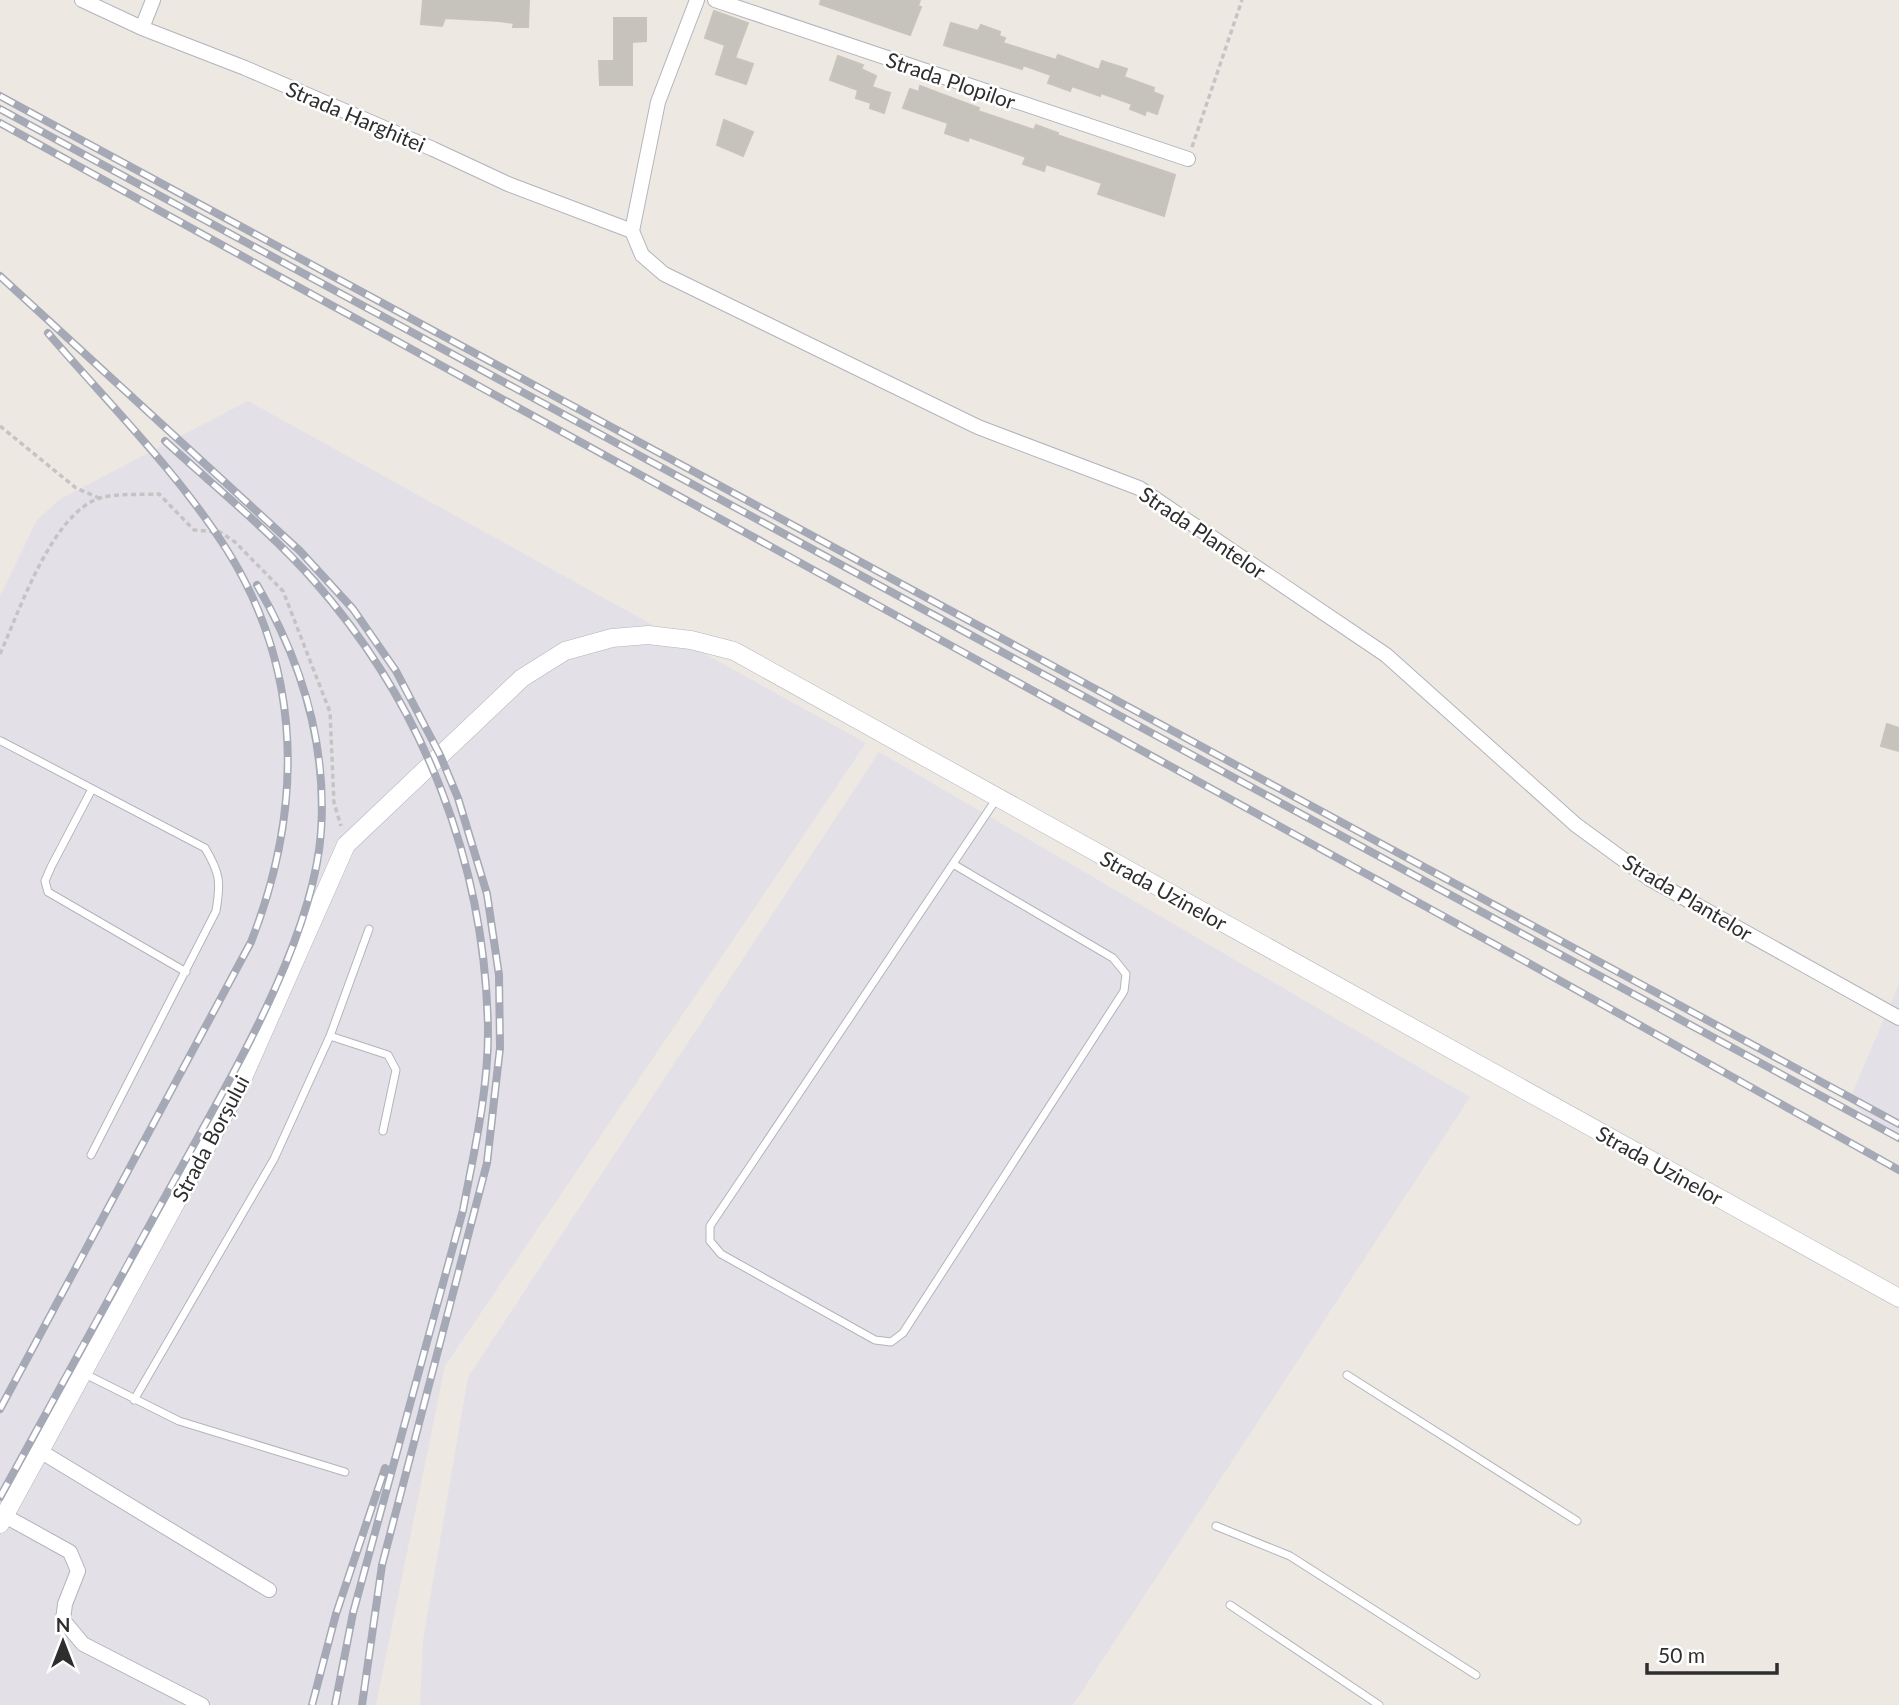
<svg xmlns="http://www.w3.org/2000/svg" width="1899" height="1705" font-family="Lato,sans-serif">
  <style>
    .industrial { fill: #e3e1e7 }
    .building { fill: #c6c3bd; stroke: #c9c4bb; stroke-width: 2 }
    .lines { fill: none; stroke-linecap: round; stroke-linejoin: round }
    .service-casing { stroke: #b2b4bc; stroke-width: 9 }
    .minor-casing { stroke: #b2b4bc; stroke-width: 16 }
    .tertiary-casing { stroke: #b2b4bc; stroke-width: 19 }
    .path { stroke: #c4c4c4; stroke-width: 3.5; stroke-dasharray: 5 3.5; stroke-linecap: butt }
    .service { stroke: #fff; stroke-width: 7 }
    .minor { stroke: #fff; stroke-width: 14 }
    .tertiary { stroke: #fff; stroke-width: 18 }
    .rail-casing { stroke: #a5a8b5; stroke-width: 8 }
    .rail { stroke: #fff; stroke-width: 5; stroke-dasharray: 16; stroke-linecap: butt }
    .labels { text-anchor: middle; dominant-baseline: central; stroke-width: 5; stroke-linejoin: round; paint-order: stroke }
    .street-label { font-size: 21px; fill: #2e2e2e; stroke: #fff }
  </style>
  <rect width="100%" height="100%" fill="#ede8e2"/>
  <path class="industrial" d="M248 401 866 743 445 1366 376 1705H0V596L37 520 60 499Z
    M879 752 1470 1097 1073 1705H420L423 1640 468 1377Z
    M1899 984V1142L1849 1101Z"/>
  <path class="building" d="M423 0H529L528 27H513L514 23 499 21 445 18 442 26 421 24Z
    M821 0H920L918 6 921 7 910 35 820 4Z
    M714 11 748 23 735 58 753 64 746 84 716 74 725 45 705 38Z
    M614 18H646V41L632 42V85H600L599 61H614Z
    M951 23 978 31 981 25 1000 32 999 36 1005 38 1003 43 1056 60 1058 55 1099 70 1102 61 1127 69 1124 77 1154 88 1153 92 1163 96 1157 114 1146 110 1145 115 1130 109 1132 104 1101 93 1100 96 1072 86 1070 91 1048 83 1051 75 1023 65 1022 69 944 45Z
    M838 56 863 65 861 69 876 76 872 87 890 93 884 113 870 108 871 103 856 98 858 90 830 80Z
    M920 86 979 108 978 111 1034 130 1036 125 1058 133 1057 135 1175 175 1164 216 1098 194 1102 183 1046 164 1044 171 1023 164 1026 157 969 137 968 141 945 133 948 123 903 108 910 89 919 92Z
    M724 120 753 132 743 156 717 145Z
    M1887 724 1899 728V751L1881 746Z"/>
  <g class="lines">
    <g class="service-casing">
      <path id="service" d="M1 741 205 848C220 873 221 882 216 911L91 1155
        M92 789 51 867 45 881 48 892 186 972
        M953 864 1113 958 1126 974 1124 991 903 1333 891 1342 875 1340 721 1254 710 1241V1226L997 798
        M330 1036 388 1055 396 1070 383 1131
        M83 1373 179 1421 345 1472
        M1347 1375 1577 1521
        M134 1400 274 1159 330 1036 369 929
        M1216 1526 1290 1556 1476 1675
        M1230 1605 1379 1705"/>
    </g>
    <g class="minor-casing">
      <path id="minor" d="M82 0 142 28 245 68 433 149 508 184 632 231
        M697 0 658 102 632 231 642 255 664 274 978 427 1139 488 1386 655 1576 825 1650 879 1899 1018
        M715 0 1188 159
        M142 28 153 0
        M40 1451 269 1590
        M5 1516 70 1552 78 1571 65 1604 63 1620 83 1644 202 1705"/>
    </g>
    <g class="tertiary-casing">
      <path id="tertiary" d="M0 1524 238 1089 346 845 522 678 565 651 612 638 648 635 691 640 734 651 1899 1298"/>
    </g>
    <path class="path" d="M1192 147 1242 0
      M0 426 76 488 99 498
      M0 654C19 612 52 513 100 498 117 493 141 495 159 494L194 530 220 532 235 542 283 591 330 712 334 803 341 826"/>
    <use href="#service" class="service"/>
    <use href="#minor" class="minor"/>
    <use href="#tertiary" class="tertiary"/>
    <g class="rail-casing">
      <path id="rail" d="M0 96 1899 1124
        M0 109 1899 1138
        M0 123 1523 960 1899 1170
        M0 276 300 551 353 609 396 671 440 755 458 798 487 894 499 975 500 1048 487 1163 382 1565 362 1705
        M165 441C215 487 270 531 315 582 425 707 486 867 488 1032 488 1092 474 1152 463 1210L353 1613 335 1705
        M0 1409 251 942C303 810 304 673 227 550 177 471 108 403 48 333
        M0 1497C59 1390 117 1283 176 1177 229 1080 313 942 321 832 327 743 302 662 257 585
        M312 1705 336 1614 385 1468"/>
    </g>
    <use href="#rail" class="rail"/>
  </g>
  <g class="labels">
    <g class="street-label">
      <text transform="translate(951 80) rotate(19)">Strada Plopilor</text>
      <text transform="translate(356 116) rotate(23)">Strada Harghitei</text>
      <text transform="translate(1203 532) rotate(34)">Strada Plantelor</text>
      <text transform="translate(1164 890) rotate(29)">Strada Uzinelor</text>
      <text transform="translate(1688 897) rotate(31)">Strada Plantelor</text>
      <text transform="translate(210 1138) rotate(-62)">Strada Borșului</text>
      <text transform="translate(1660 1165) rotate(29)">Strada Uzinelor</text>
    </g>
  </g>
  <g transform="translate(63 1642)" stroke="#ffffff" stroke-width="5" paint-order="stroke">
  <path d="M0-5L12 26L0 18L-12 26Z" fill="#2e2e2e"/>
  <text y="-10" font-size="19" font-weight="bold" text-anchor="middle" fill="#2e2e2e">N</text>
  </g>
  <path d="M1647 1663v10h130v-10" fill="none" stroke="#2e2e2e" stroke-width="3.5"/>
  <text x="1658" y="1663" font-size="21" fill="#2e2e2e" stroke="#ffffff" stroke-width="5" paint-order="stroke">50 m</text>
</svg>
